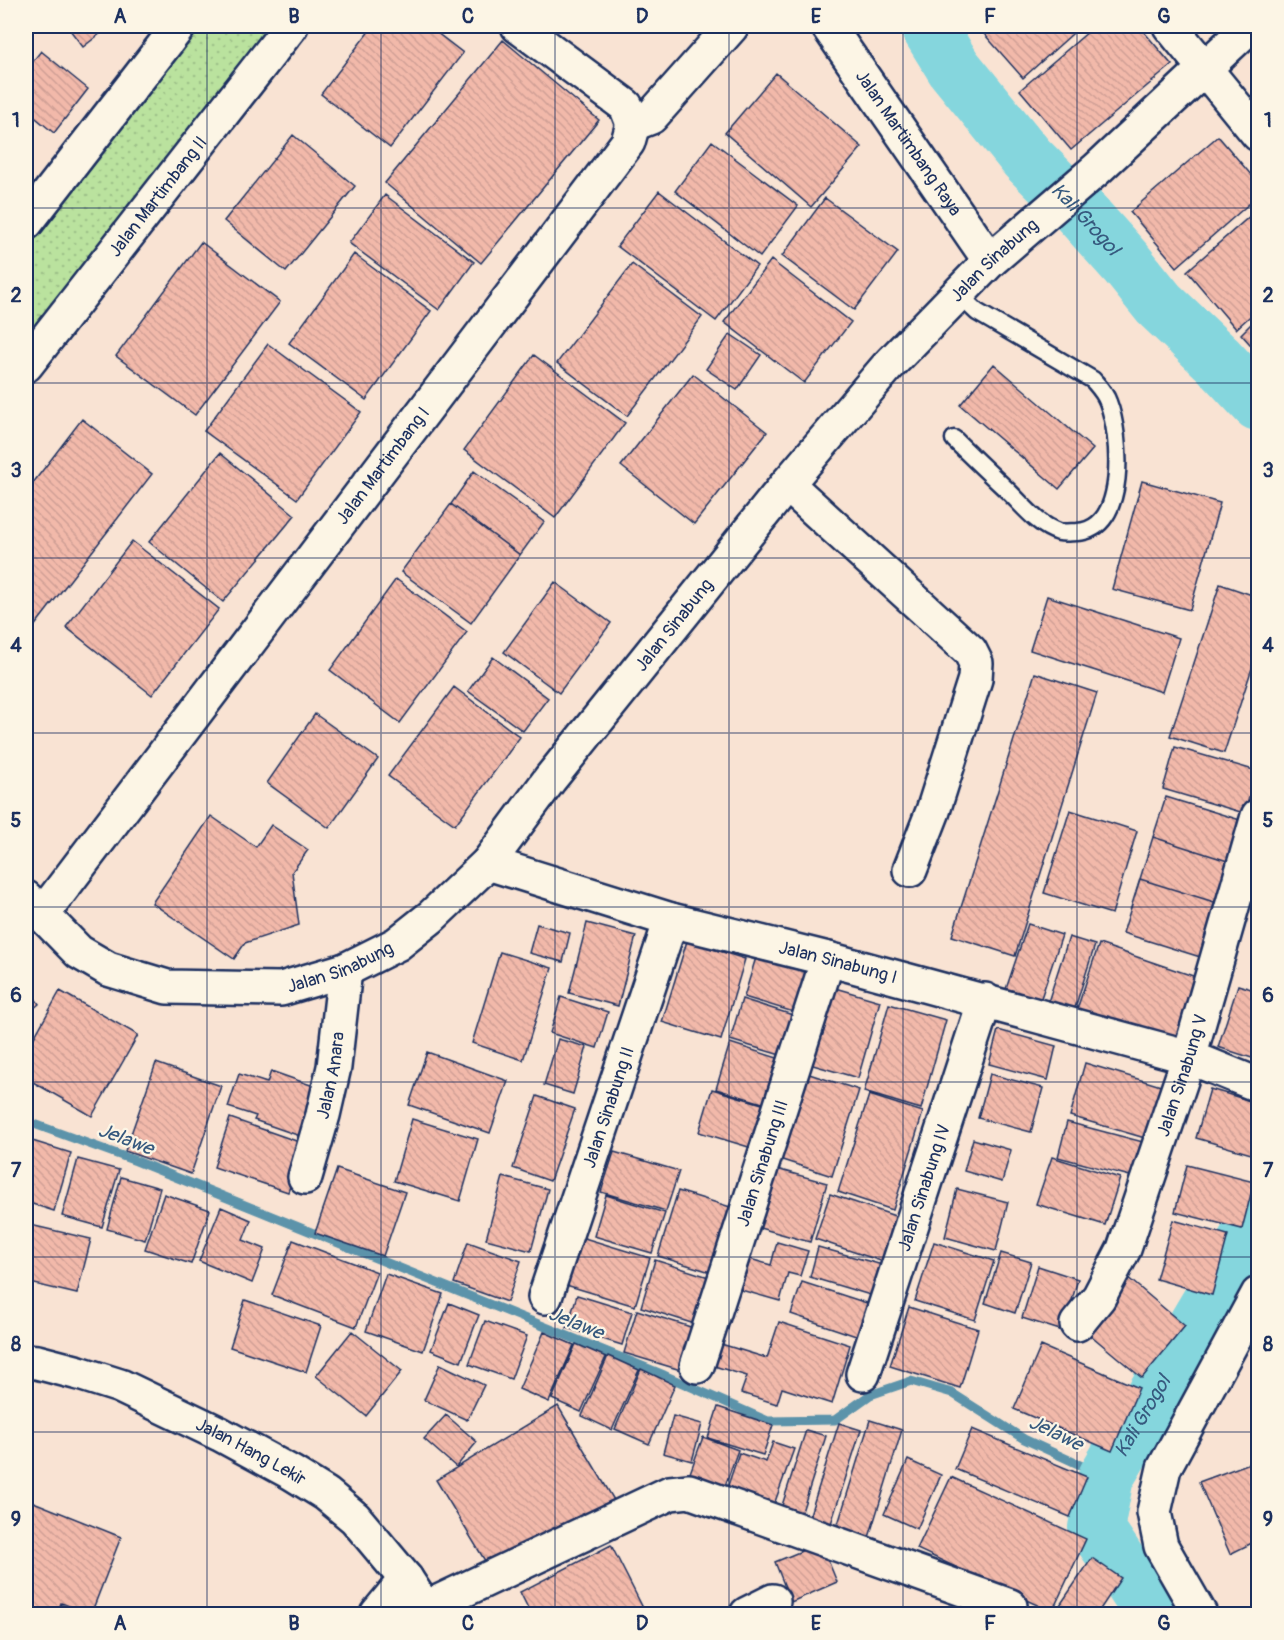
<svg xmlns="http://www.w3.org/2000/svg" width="1284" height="1640" font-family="Pangolin,sans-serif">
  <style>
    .park { fill: url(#park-dots); stroke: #6a887e; stroke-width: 1.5 }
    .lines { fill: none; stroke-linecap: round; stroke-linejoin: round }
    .stream { stroke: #5b93aa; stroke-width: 9 }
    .river { stroke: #85d6dd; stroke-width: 56 }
    .building { fill: url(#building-back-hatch); stroke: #1b2f5e; stroke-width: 1.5 }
    .lane-casing { stroke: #1b2f5e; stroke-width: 21 }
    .street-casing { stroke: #1b2f5e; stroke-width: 38 }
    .secondary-casing { stroke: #1b2f5e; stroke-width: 38 }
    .primary-casing { stroke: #1b2f5e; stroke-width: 38 }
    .lane { stroke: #fcf5e5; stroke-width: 16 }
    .street { stroke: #fcf5e5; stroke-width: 33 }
    .secondary { stroke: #fcf5e5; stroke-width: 33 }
    .primary { stroke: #fcf5e5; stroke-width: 33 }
    .grid { fill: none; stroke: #1b2f5e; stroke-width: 1.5; stroke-opacity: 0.55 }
    .labels { text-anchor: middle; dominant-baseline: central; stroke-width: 4.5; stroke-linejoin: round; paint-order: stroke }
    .street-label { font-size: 18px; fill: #1b2f5e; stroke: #fcf5e5 }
    .water-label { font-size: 20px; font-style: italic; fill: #36597e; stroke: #fcf5e5 }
    .neatline { fill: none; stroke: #1b2f5e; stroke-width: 2 }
    .grid-label { font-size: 20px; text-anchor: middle; font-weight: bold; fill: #1b2f5e }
  </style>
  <defs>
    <pattern id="park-dots" width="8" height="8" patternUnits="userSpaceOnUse" patternTransform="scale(1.5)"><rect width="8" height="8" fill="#bae29e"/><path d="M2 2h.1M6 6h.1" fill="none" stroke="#9fc28a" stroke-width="1.8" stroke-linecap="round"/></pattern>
    <pattern id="building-back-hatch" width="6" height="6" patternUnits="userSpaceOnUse" patternTransform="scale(1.5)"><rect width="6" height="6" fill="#f2b9aa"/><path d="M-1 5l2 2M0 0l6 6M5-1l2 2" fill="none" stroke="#cf9f95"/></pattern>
  </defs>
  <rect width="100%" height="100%" fill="#f9e3d3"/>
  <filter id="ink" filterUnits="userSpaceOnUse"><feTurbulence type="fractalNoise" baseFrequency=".0167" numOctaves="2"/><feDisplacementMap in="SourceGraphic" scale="12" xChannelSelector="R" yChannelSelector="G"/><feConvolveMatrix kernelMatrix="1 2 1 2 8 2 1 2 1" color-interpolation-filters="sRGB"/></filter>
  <g filter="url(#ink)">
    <path class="park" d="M195 26H272L26 339V244Z"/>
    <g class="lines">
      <path class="stream" d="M26 1121 136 1161 664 1375 768 1421 835 1420 870 1395 911 1381 952 1393 1024 1439 1106 1477"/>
      <g class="river">
        <path id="s1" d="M928 26 954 68 1027 158 1075 206 1126 263 1159 304 1218 360 1258 403"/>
        <path id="s2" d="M1153 1614 1096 1528 1106 1477 1258 1220"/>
      </g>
    </g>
    <path class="building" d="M67 26H110L83 47Z
      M373 26H428L463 53 390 148 321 94Z
      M980 26H1081L1023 78 978 27Z
      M1095 26H1139L1172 65 1071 150 1020 90Z
      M503 40 599 120 481 263 385 183Z
      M41 51 88 89 54 133 26 110V70Z
      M776 73 862 147 811 207 725 133Z
      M293 135 355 186 286 272 224 221Z
      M1218 136 1258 183V196L1177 267 1130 212Z
      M712 141 798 206 760 257 675 191Z
      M659 191 757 266 716 321 617 246Z
      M385 195 474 262 439 310 349 243Z
      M825 198 898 252 854 310 782 256Z
      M1258 209V309L1236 329 1187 271Z
      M201 242 280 302 195 415 116 356Z
      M354 254 431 311 366 400 289 343Z
      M771 260 851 322 804 383 724 322Z
      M632 264 702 317 627 416 557 363Z
      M1258 317V353L1241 334Z
      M730 334 761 355 737 390 706 369Z
      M268 344 361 412 297 499 204 431Z
      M534 355 625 423 555 518 464 450Z
      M994 364 1093 449 1059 489 960 405Z
      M693 374 767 432 694 524 621 466Z
      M82 419 152 474 26 637V492Z
      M220 453 295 515 223 602 149 542Z
      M474 471 544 522 520 555 451 504Z
      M1142 481 1220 503 1190 610 1112 589Z
      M451 504 520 555 471 623 401 572Z
      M132 541 219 609 152 695 66 627Z
      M396 579 467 632 400 723 330 670Z
      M555 582 611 623 559 693 504 652Z
      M1220 584 1258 597V650L1224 753 1170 736Z
      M1047 596 1179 638 1162 692 1030 650Z
      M493 657 548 698 523 731 468 691Z
      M1035 673 1097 693 1015 956 952 936Z
      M454 687 520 737 455 825 388 776Z
      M315 714 378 759 329 828 267 783Z
      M1175 747 1257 771 1244 813 1163 789Z
      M1166 797 1253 824 1240 865 1153 837Z
      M1070 810 1137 831 1112 914 1044 893Z
      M211 816 256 847 271 825 308 850 292 872 299 925 245 943 234 959 152 903Z
      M1153 837 1240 865 1227 906 1140 879Z
      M1140 879 1227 906 1210 960 1123 933Z
      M587 923 636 936 618 1006 569 993Z
      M537 924 570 933 563 962 529 953Z
      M1028 924 1062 935 1040 1001 1006 989Z
      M1069 937 1095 945 1073 1014 1047 1005Z
      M687 941 745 959 721 1040 662 1022Z
      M1099 944 1199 978 1175 1049 1075 1015Z
      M500 952 552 968 523 1060 472 1043Z
      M757 954 819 974 807 1016 744 997Z
      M1238 985 1258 991V1060L1218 1047Z
      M26 986 39 1004 26 1015Z
      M828 986 880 1001 858 1078 806 1063Z
      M60 991 138 1035 92 1116 26 1078V1052Z
      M561 997 608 1012 597 1048 550 1033Z
      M742 999 796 1016 784 1056 730 1040Z
      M889 1004 946 1020 921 1109 864 1092Z
      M998 1030 1056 1046 1048 1080 989 1064Z
      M558 1039 587 1047 573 1094 544 1085Z
      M730 1043 790 1062 776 1107 716 1089Z
      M427 1052 508 1081 490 1133 409 1105Z
      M156 1063 221 1086 191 1174 125 1151Z
      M1085 1063 1161 1086 1145 1138 1070 1116Z
      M271 1071 322 1089 306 1138 254 1120 256 1116 228 1107 239 1074 267 1083Z
      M803 1072 859 1090 832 1176 776 1158Z
      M990 1074 1043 1088 1031 1132 978 1118Z
      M712 1089 775 1108 762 1151 699 1132Z
      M1210 1089 1258 1103V1156L1196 1138Z
      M869 1095 923 1112 893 1210 838 1192Z
      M537 1096 575 1109 550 1181 513 1168Z
      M230 1118 305 1144 288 1192 214 1167Z
      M412 1119 478 1139 460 1201 394 1181Z
      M1067 1122 1143 1142 1134 1177 1058 1157Z
      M26 1139 71 1153 54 1211 26 1202Z
      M973 1139 1011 1150 1002 1182 964 1171Z
      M614 1152 679 1171 666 1211 601 1192Z
      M1052 1157 1120 1178 1105 1225 1036 1204Z
      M78 1159 119 1170 102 1227 62 1216Z
      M1187 1165 1254 1182 1242 1229 1175 1212Z
      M773 1168 827 1183 810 1242 756 1227Z
      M337 1169 405 1192 383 1256 315 1233Z
      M121 1177 160 1188 145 1240 107 1229Z
      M503 1177 548 1189 531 1251 486 1239Z
      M957 1189 1008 1202 996 1251 945 1237Z
      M678 1191 737 1209 717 1274 658 1256Z
      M164 1194 210 1210 191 1264 145 1249Z
      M830 1194 901 1218 887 1263 815 1239Z
      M606 1195 665 1213 652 1253 594 1236Z
      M221 1207 251 1220 243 1240 265 1249 252 1283 199 1261Z
      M1173 1220 1228 1235 1212 1295 1156 1279Z
      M26 1224 91 1239 77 1294 26 1282Z
      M581 1237 650 1258 635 1306 566 1285Z
      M293 1240 377 1272 356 1327 272 1295Z
      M468 1242 521 1261 507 1302 454 1283Z
      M777 1242 808 1251 800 1276 788 1273 780 1301 741 1290 750 1259 771 1265Z
      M934 1242 994 1261 975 1320 915 1301Z
      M818 1247 886 1266 877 1297 810 1277Z
      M1001 1253 1031 1262 1015 1313 985 1303Z
      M655 1260 715 1279 701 1326 641 1307Z
      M1038 1266 1078 1279 1063 1331 1022 1318Z
      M386 1274 443 1294 423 1351 366 1331Z
      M1126 1276 1185 1326 1142 1378 1082 1328Z
      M802 1282 873 1305 862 1338 791 1314Z
      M577 1295 632 1312 622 1345 567 1328Z
      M245 1300 321 1326 306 1372 230 1347Z
      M449 1303 479 1315 461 1362 431 1350Z
      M909 1307 978 1329 960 1388 890 1366Z
      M637 1310 697 1329 684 1371 624 1353Z
      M485 1321 527 1336 511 1379 469 1364Z
      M779 1322 850 1345 832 1404 782 1388 777 1404 741 1393 747 1376 714 1366 721 1344 767 1358Z
      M352 1331 402 1371 366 1416 316 1376Z
      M544 1332 574 1345 549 1402 519 1389Z
      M576 1344 606 1357 581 1412 552 1399Z
      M1041 1346 1139 1388 1112 1451 1014 1409Z
      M608 1356 639 1370 612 1430 582 1416Z
      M440 1364 484 1385 467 1420 424 1400Z
      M641 1369 675 1385 649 1444 615 1429Z
      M558 1406 614 1500 493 1574 436 1480Z
      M718 1407 773 1425 763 1455 708 1438Z
      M446 1415 477 1442 456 1467 424 1439Z
      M673 1416 702 1424 692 1461 663 1453Z
      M870 1420 902 1430 867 1544 835 1534Z
      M839 1423 861 1430 828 1533 806 1527Z
      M972 1429 1087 1477 1070 1517 955 1469Z
      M806 1430 826 1436 799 1521 779 1515Z
      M703 1437 738 1450 725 1486 690 1473Z
      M773 1442 794 1449 772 1510 725 1494 739 1453 766 1462Z
      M908 1460 941 1475 917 1529 884 1514Z
      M1258 1460V1540L1230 1554 1199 1482Z
      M951 1477 1086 1539 1052 1612 917 1549Z
      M26 1499 121 1537 91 1614 61 1603 57 1614H26Z
      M821 1543 837 1582 791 1602 775 1562Z
      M611 1545 646 1614H531L520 1592Z
      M1092 1558 1121 1578 1097 1614H1062L1056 1611Z"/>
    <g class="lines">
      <g class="lane-casing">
        <path id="lane" d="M954 439C971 456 989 473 1006 489 1022 504 1038 526 1059 532 1064 533 1072 532 1077 532 1128 530 1121 435 1108 402 1105 393 1099 387 1093 380L977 312 958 294"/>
      </g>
      <g class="street-casing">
        <g id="street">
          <path d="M518 26 626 106 633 124"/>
          <path id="s3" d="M828 26 990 261"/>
          <path d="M1170 26 1258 134"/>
          <path d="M633 124 651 117 731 27"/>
          <path d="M26 223 179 26"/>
          <path id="s4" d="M26 365 291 26"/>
          <path d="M787 484 970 651 976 663 975 679 933 811 910 870"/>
          <path id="s5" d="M488 863 671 920 828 959 1189 1057 1258 1085"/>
          <path id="s6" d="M42 915 628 142 633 124"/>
          <path id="s7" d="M305 1177 323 1115 334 1067 345 970"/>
          <path id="s8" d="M545 1297 671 920"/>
          <path id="s9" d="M1077 1324 1099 1297 1124 1249 1189 1057 1258 816"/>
          <path id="s10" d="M697 1366 828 959"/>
          <path id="s11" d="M863 1374 985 1000"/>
          <path d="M426 1608 670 1493 689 1491 1010 1606"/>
          <path d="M377 1614 406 1579"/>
          <path d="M747 1614 773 1601"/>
          <path d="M1200 1614 1161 1546 1154 1512 1164 1468 1258 1294"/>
        </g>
      </g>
      <g class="secondary-casing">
        <g id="secondary">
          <path id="s12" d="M26 898 79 952 108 969 167 987 281 989 345 970 397 944 431 917 488 863 550 779 787 484 887 367 990 261 1097 169 1250 26"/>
        </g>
      </g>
      <g class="primary-casing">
        <g id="primary">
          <path id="s13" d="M26 1361 37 1362 79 1373 120 1386 220 1434 292 1473 326 1494 355 1518 406 1579 429 1614"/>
        </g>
      </g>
      <use href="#lane" class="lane"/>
      <use href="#street" class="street"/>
      <use href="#secondary" class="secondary"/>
      <use href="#primary" class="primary"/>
    </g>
  </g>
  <path class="grid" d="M207 26V1614M381 26V1614M555 26V1614M729 26V1614M903 26V1614M1077 26V1614M26 208H1258M26 383H1258M26 558H1258M26 733H1258M26 907H1258M26 1082H1258M26 1257H1258M26 1432H1258"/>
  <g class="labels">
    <g class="street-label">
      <text stroke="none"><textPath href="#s3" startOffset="142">Jalan Martimbang Raya</textPath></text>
      <text stroke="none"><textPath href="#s4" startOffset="214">Jalan Martimbang II</textPath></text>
      <text stroke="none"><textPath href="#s12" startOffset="1320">Jalan Sinabung</textPath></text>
      <text stroke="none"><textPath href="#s6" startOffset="564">Jalan Martimbang I</textPath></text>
      <text stroke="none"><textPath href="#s12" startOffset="834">Jalan Sinabung</textPath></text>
      <text stroke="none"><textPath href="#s5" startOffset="364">Jalan Sinabung I</textPath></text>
      <text stroke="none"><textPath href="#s12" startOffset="348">Jalan Sinabung</textPath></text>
      <text stroke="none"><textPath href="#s7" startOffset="105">Jalan Anara</textPath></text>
      <text stroke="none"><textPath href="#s9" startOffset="272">Jalan Sinabung V</textPath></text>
      <text stroke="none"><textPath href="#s8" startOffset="200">Jalan Sinabung II</textPath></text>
      <text stroke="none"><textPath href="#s10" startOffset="213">Jalan Sinabung III</textPath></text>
      <text stroke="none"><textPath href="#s11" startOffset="196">Jalan Sinabung IV</textPath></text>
      <text stroke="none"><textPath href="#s13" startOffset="244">Jalan Hang Lekir</textPath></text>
    </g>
    <g class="water-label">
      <text stroke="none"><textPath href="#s1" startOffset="250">Kali Grogol</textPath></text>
      <text transform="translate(126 1139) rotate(21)">Jelawe</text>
      <text transform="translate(576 1323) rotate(22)">Jelawe</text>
      <text stroke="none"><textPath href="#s2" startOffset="226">Kali Grogol</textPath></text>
      <text transform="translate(1056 1433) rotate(26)">Jelawe</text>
    </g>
  </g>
  <rect width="1284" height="1640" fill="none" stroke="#fcf5e5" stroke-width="66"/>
  <rect x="33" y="33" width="1218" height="1574" class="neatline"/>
  <g class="grid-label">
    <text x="120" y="23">A</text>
    <text x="294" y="23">B</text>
    <text x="468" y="23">C</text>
    <text x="642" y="23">D</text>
    <text x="816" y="23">E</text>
    <text x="990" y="23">F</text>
    <text x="1164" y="23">G</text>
    <text x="16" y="127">1</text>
    <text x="1268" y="127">1</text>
    <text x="16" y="302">2</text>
    <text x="1268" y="302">2</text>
    <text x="16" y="477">3</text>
    <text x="1268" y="477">3</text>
    <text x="16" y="652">4</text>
    <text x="1268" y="652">4</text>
    <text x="16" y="827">5</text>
    <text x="1268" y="827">5</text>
    <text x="16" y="1002">6</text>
    <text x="1268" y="1002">6</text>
    <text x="16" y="1177">7</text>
    <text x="1268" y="1177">7</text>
    <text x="16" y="1351">8</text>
    <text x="1268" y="1351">8</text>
    <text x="16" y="1526">9</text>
    <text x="1268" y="1526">9</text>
    <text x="120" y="1630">A</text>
    <text x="294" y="1630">B</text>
    <text x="468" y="1630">C</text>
    <text x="642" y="1630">D</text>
    <text x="816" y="1630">E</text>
    <text x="990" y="1630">F</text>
    <text x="1164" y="1630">G</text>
  </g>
</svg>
